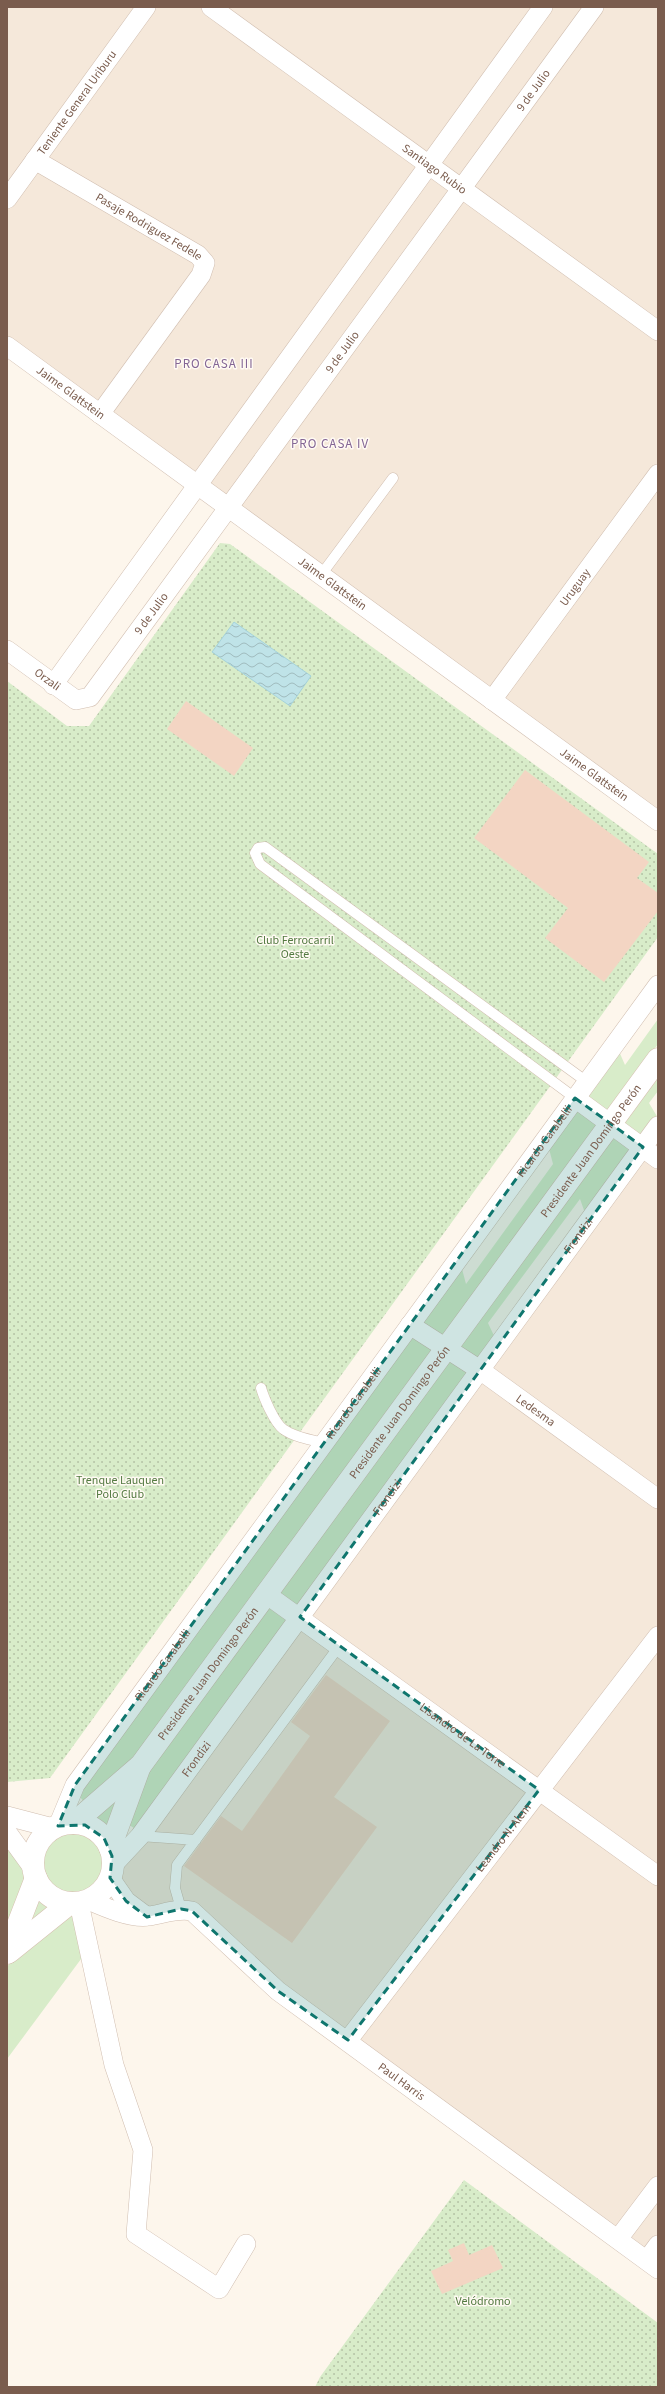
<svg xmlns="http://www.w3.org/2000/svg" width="665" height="2394" font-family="'Source Sans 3',sans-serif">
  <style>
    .residential { fill: #f5e8da }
    .grass { fill: #d8ecc9 }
    .park { fill: url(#park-dots) }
    .water { fill: url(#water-waves); stroke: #a5d3da }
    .building { fill: #f3d5c3 }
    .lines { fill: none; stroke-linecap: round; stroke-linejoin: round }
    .lane-casing { stroke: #d1beb0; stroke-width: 11 }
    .street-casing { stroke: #d1beb0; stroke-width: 20 }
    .secondary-casing { stroke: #d6c0b0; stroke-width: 23 }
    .lane { stroke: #fff; stroke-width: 10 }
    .street { stroke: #fff; stroke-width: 19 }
    .secondary { stroke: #fff; stroke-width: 22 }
    .marked { fill: #0f766e; fill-opacity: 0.2; stroke: #0f766e; stroke-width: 3; stroke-dasharray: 8 5; stroke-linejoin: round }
    .labels { text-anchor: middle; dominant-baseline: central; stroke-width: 3; stroke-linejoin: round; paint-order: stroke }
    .street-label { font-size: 12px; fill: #7a5c4d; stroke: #fffaf3 }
    .park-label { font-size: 12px; fill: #537a41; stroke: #fffaf3 }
    .neighbourhood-label { font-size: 13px; letter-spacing: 1px; fill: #846695; stroke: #fffaf3 }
  </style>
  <defs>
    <pattern id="park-dots" width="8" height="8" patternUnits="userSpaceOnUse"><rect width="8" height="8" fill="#d8ecc9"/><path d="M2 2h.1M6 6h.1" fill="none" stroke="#b4c2a5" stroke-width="1.8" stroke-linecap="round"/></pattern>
    <pattern id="water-waves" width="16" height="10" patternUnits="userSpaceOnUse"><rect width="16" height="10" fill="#bfe3e8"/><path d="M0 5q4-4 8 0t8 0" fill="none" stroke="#a0bbbe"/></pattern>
  </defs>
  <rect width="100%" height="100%" fill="#fdf6ec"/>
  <path class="residential" d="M7 7H658V821L7 346Z
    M658 1126V2269L348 2040 192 1911 147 1917 112 1872Z"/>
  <path class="grass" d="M658 1019V1044L135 1759 84 1802 77 1793 461 1265 466 1284 553 1164 548 1145 618 1049 625 1065Z
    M658 1071V1091L649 1103 658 1118 586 1216 580 1199 488 1323 496 1340 138 1831 128 1824 148 1768Z
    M122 1793 108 1830 92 1818Z
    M41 1863a32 32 0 1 1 64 0a32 32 0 1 1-64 0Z
    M7 1842 23 1865 27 1877 7 1922Z
    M38 1896 53 1907 26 1927Z
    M75 1911 84 1955 7 2059V1967L17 1954Z"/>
  <path class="park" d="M220 543 230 544 658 854V937L50 1778 7 1782V681L67 726H89Z
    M464 2180 658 2323V2387H315L320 2377Z"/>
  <path class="water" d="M234 622 311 676 290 706 212 652Z"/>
  <path class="building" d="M186 701 253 748 234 776 167 729Z
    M525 770 649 862 637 878 658 893V911L604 982 545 938 568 908 474 838Z
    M326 1675 390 1721 334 1797 377 1827 292 1943 184 1866 221 1816 242 1831 310 1736 291 1722Z
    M464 2243 469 2255 492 2245 503 2268 442 2294 431 2271 453 2261 448 2250Z"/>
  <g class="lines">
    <g class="lane-casing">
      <path id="lane" d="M321 575 393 478
        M575 1098 260 864 255 853 258 848 265 847 587 1082
        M261 1388C264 1398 274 1422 283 1429 294 1437 311 1440 324 1443
        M140 1836 196 1840
        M181 1909 175 1888 177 1865 340 1645"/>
    </g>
    <g class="street-casing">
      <g id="street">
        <path id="s1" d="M211 7 658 331"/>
        <path id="s2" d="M35 160 198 255 205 263 201 275 100 414"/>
        <path id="s3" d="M7 199 146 7"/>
        <path id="s4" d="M7 346 658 821"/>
        <path id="s5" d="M7 650 76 700 90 697 594 7"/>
        <path d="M53 685 543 7"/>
        <path id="s6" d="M492 700 658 474"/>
        <path d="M575 1098 658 1159"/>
        <path id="s7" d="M410 1325 480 1370 658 1499"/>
        <path id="s8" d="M266 1594 658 1876"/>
        <path d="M7 1816 53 1828"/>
        <path id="s9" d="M58 1826 75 1785 658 985"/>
        <path d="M7 1832 33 1868"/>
        <path id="s10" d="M113 1865 140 1836 658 1126"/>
        <path d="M110 1878 126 1901 146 1916"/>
        <path id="s11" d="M88 1900C104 1907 131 1919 149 1916 164 1914 176 1908 192 1911L278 1991 658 2269"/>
        <path d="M79 1903 114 2065 143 2150 136 2234 219 2289 246 2244"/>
        <path id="s12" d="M348 2040 658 1636"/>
        <path d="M618 2239 658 2186"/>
        <path d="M647 2260 658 2245"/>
      </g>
    </g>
    <g class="secondary-casing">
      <g id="secondary">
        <path id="s13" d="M74 1823 141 1765 658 1059"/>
        <circle cx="73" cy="1863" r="40"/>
        <path d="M110 1848 140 1766"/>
        <path d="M9 1952 70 1903"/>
        <path d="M7 1953 36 1878"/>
      </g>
    </g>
    <use href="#lane" class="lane"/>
    <use href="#street" class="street"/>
    <use href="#secondary" class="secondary"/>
  </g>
  <path class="marked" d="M575 1098 643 1147 300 1617 539 1790 348 2040 278 1991 192 1911 181 1909 147 1917 126 1901 110 1878 112 1856 104 1838 85 1825 58 1826 75 1785Z"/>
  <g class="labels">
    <g class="street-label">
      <text stroke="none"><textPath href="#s5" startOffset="851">9 de Julio</textPath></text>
      <text stroke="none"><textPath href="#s3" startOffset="119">Teniente General Uriburu</textPath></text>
      <text stroke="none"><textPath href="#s1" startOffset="276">Santiago Rubio</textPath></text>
      <text stroke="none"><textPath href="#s2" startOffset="132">Pasaje Rodriguez Fedele</textPath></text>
      <text stroke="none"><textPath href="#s5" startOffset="527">9 de Julio</textPath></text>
      <text stroke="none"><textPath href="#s4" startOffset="79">Jaime Glattstein</textPath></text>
      <text stroke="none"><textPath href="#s4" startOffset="403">Jaime Glattstein</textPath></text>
      <text stroke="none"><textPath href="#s6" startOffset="140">Uruguay</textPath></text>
      <text stroke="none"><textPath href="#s5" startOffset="203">9 de Julio</textPath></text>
      <text stroke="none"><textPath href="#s5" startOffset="50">Orzali</textPath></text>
      <text stroke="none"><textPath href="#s4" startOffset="727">Jaime Glattstein</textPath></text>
      <text stroke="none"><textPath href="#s9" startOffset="841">Ricardo Carabelli</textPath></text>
      <text stroke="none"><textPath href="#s13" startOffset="850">Presidente Juan Domingo Perón</textPath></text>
      <text stroke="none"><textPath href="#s10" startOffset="783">Frondizi</textPath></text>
      <text stroke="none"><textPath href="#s9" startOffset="517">Ricardo Carabelli</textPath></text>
      <text stroke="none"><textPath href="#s7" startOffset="152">Ledesma</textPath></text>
      <text stroke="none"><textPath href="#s13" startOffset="526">Presidente Juan Domingo Perón</textPath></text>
      <text stroke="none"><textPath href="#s10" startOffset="459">Frondizi</textPath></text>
      <text stroke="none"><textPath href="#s9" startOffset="193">Ricardo Carabelli</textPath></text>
      <text stroke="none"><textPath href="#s13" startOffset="202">Presidente Juan Domingo Perón</textPath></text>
      <text stroke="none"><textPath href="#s8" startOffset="242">Lisandro de La Torre</textPath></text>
      <text stroke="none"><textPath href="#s10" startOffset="135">Frondizi</textPath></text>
      <text stroke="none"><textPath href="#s12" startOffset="255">Leandro N. Alem</textPath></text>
      <text stroke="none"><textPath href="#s11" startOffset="378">Paul Harris</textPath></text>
    </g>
    <g class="park-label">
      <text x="295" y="940">Club Ferrocarril<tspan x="295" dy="14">Oeste</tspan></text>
      <text x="120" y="1480">Trenque Lauquen<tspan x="120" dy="14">Polo Club</tspan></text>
      <text x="483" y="2301">Velódromo</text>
    </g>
    <g class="neighbourhood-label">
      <text x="214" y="364">PRO CASA III</text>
      <text x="330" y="444">PRO CASA IV</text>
    </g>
  </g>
  <rect width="665" height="2394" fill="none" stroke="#7a5c4d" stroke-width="16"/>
</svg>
